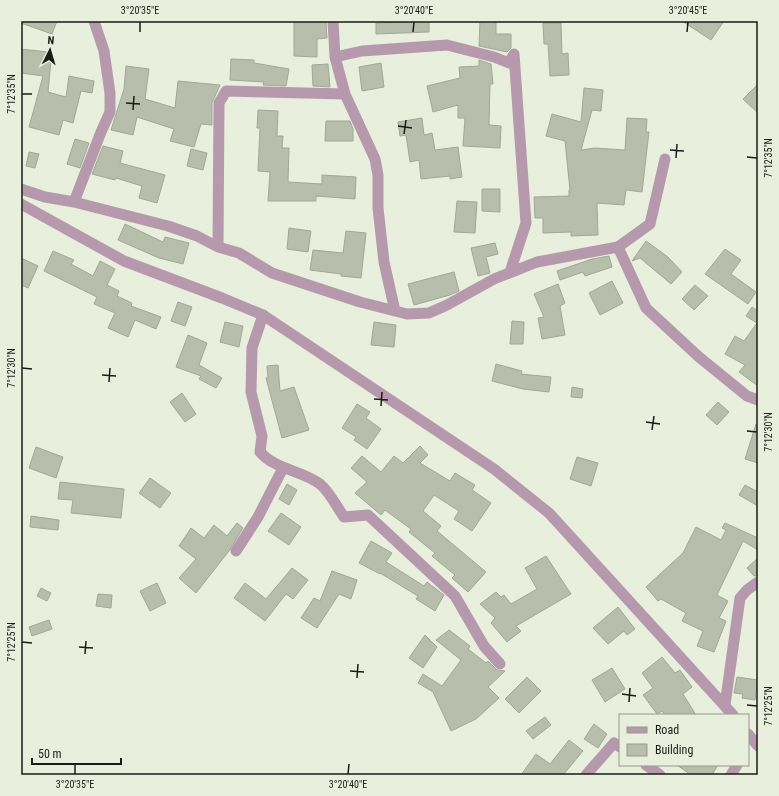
<svg xmlns="http://www.w3.org/2000/svg" width="779" height="796" font-family="'Roboto Condensed',sans-serif">
  <style>
    .building { fill: #b8beac; stroke: #a1a896 }
    .lines { fill: none; stroke-linecap: round; stroke-linejoin: round }
    .minor { stroke: #b799ae; stroke-width: 11 }
    .tertiary { stroke: #b799ae; stroke-width: 11 }
    .ticks { fill: none; stroke: #1a1c15; stroke-width: 1.5 }
    .neatline { fill: none; stroke: #1a1c15; stroke-width: 1.5 }
    .ticks-label { font-size: 10px; text-anchor: middle; fill: #1a1c15 }
  </style>
  <rect width="100%" height="100%" fill="#e8efdc"/>
  <path class="building" d="M21 21H57L52 34 21 23Z
    M294 21H326L327 38 317 39V57L294 56Z
    M429 21V32L376 34V23Z
    M480 21H496V34H511V48L507 52 479 46Z
    M682 21H724L711 40Z
    M543 23H561L562 54 568 53 569 75 550 76 548 44H544Z
    M21 49 48 52 46 60 51 61 48 92 66 97 69 76 94 81 92 93 81 91 73 123 63 120 59 135 29 127 43 76 21 73Z
    M231 59 254 60V63L289 69 286 86 263 85 264 82 230 80Z
    M479 60 491 64 493 84H490L489 125 501 126 500 148 463 146 465 118H458V105L433 112 427 86 460 78 459 67 479 66Z
    M381 63 384 87 362 91 359 67Z
    M328 64 330 87 313 86 312 65Z
    M126 66 149 69 145 99 175 108 178 81 220 85 212 103V125L201 124 194 147 170 141 174 129 137 117 133 135 111 130 124 89Z
    M758 84V113L743 99Z
    M584 88 603 90 601 111 592 110 581 150 595 148 625 150 627 118 647 119 646 132H649L642 192 626 190 624 205 597 203 598 235 571 236V232L543 233V218H535L534 197 569 196V190H570L565 141 546 136 552 114 581 122Z
    M258 110 278 111 277 136H283L282 148H289L288 182 322 184V175L356 177 355 199 316 196V201H268L270 172 258 171 260 128H257Z
    M422 118 424 135 432 133 435 150 458 147 462 177 450 179V176L421 179 419 160 410 162 406 135 400 136 398 122Z
    M326 121H350L353 129V141H325Z
    M75 139 89 143 80 168 67 164Z
    M103 146 123 151 120 163 165 175 157 203 139 198 142 186 116 178 115 180 92 174Z
    M191 149 207 153 203 170 187 166Z
    M29 152 39 154 35 168 26 166Z
    M482 189H500V212L482 211Z
    M457 201 477 202 475 233 454 232Z
    M125 224 163 242 165 237 189 243 183 264 159 258 118 240Z
    M289 228 311 231 308 252 287 249Z
    M346 231 366 233 361 278 341 276V274L310 270 313 250 343 253Z
    M646 241 668 257 682 272 671 284 640 258 632 261Z
    M495 243 498 254 486 257 490 273 478 276 471 248Z
    M725 249 741 260 731 274 756 292 748 304 705 274Z
    M53 251 74 260 71 264 93 276 100 261 115 269 107 285 119 291 117 296 132 303 131 306 161 317 156 329 135 320 128 337 108 328 115 313 94 304 97 297 44 271Z
    M609 256 612 267 585 276 583 272 560 280 557 271 592 259Z
    M21 258 38 266 28 288 21 285Z
    M454 272 459 291 450 295 414 305 408 284Z
    M612 281 623 303 600 315 589 293Z
    M558 284 565 303 560 306 565 335 542 339 538 318 544 317 534 294Z
    M695 285 708 296 694 310 682 299Z
    M178 302 192 307 185 326 171 321Z
    M752 307 758 311V386L739 372 745 365 725 354 735 336 744 341 757 323 746 316Z
    M512 321 524 322 523 344H510Z
    M225 322 243 326 239 347 220 342Z
    M374 322 396 325 394 347 371 345Z
    M188 335 207 343 199 365 222 378 216 388 199 379 201 376 176 367Z
    M496 364 522 371 521 374 551 377 549 392 523 389 492 381Z
    M278 365 280 391 294 387 309 430 282 438 266 378H268L267 366Z
    M572 387 583 389 582 398 571 397Z
    M182 393 196 414 185 422 170 402Z
    M718 402 729 412 717 425 706 415Z
    M357 404 370 412 366 418 381 429 367 449 354 440 356 437 342 428Z
    M756 424H758V463L745 459Z
    M420 446 428 455 420 463 450 481 455 473 475 485 472 490 491 503 472 531 454 519 459 511 434 495 423 511 441 526 437 531 486 572 468 592 452 578 455 575 432 556 435 553 409 532 411 529 385 510 381 515 355 493 367 482 351 468 362 456 381 472 394 456 403 463Z
    M36 447 63 457 56 478 29 468Z
    M577 457 598 463 591 486 570 479Z
    M150 478 171 493 160 508 139 493Z
    M60 482 124 489 121 518 71 513 73 500 58 499Z
    M287 484 297 490 289 505 279 499Z
    M745 485 758 492V506L739 495Z
    M281 513 301 527 289 545 268 531Z
    M31 516 59 520 58 530 30 527Z
    M237 523 243 528 229 551 196 593 179 578 196 559 179 546 191 528 204 538 214 525 227 536Z
    M725 523 758 538V550L743 541 717 595 728 601 719 618 726 621 714 652 697 646 703 631 682 621 686 613 661 599 658 601 646 587 683 553 696 527 721 540 726 530 722 528Z
    M371 541 392 553 386 562 424 586 427 582 444 595 435 611 416 599 418 596 380 573V574L359 563Z
    M546 556 571 594 516 626 521 631 507 642 491 623 495 618 480 604 496 592 501 597 504 595 511 604 537 589 525 568Z
    M758 558V575L754 576 747 568Z
    M292 568 308 580 293 599 286 594 265 621 234 598 245 583 266 599Z
    M332 571 357 580 351 599 339 594 317 628 301 618 314 598 320 601Z
    M157 583 166 603 150 611 140 591Z
    M41 588 51 593 47 601 37 596Z
    M98 594 112 595 111 608 96 606Z
    M618 607 635 629 627 635 624 631 608 644 593 628Z
    M49 620 52 629 32 636 29 627Z
    M449 630 470 646 468 649 486 663 488 661 497 670 505 671 488 687 499 698 476 719 451 731 433 692 418 683 423 674 442 686 461 660 436 640Z
    M425 635 437 647 423 668 409 658Z
    M662 657 675 673 680 670 692 687 683 694 696 715H665L662 711 657 714 643 695 653 688 642 673Z
    M612 668 625 689 605 702 592 680Z
    M527 677 541 691 519 713 505 699Z
    M737 677 758 680 755 700 742 698 743 694 734 693Z
    M545 717 551 725 533 739 526 731Z
    M594 724 607 734 598 748 584 739Z
    M569 740 583 751 563 775H521L536 754 550 764Z
    M677 765H718L712 775H691Z"/>
  <g class="lines">
    <path class="minor" d="M333 21 335 57 345 94 375 159 378 175V208L384 262 395 311
      M335 57 362 51 447 45 494 57 509 63 514 54 526 223 510 272
      M21 189 45 197 74 202 168 226 197 236 218 247 239 253 272 273 360 302 407 314 429 313 447 305 494 279 537 262 618 247 646 308 699 357 747 396 758 400
      M74 202 101 132 110 112V93L104 51 94 21
      M218 247 219 103 226 91 345 94
      M618 247 650 224 665 159
      M263 315 252 348 251 392 262 436 260 452C276 470 301 470 320 484 329 491 337 507 344 517L368 515 455 596 484 646 500 664
      M236 551 258 517 283 468
      M725 705 740 598 747 590 758 582
      M646 765 660 775
      M586 775 614 743 620 747
      M731 775 737 765"/>
    <path class="tertiary" d="M21 204 124 261 222 298 263 315 494 469 549 513 733 715
      M748 734 758 746"/>
  </g>
  <path class="ticks" d="M140 32V22M413 32 414 22M687 32 688 22M22 94H32M126 103 140 104M133 110 134 96M398 126 412 128M404 134 406 120M670 150 684 151M747 157 757 158M676 158 677 144M22 368 32 369M102 375 116 376M109 382 110 368M374 399 388 400M381 406 382 392M646 422 660 424M652 430 654 416M747 431 757 432M22 642 32 643M79 647 93 648M85 654 86 641M350 671 364 672M357 678 358 664M622 694 636 696M629 702 630 688M747 705 757 706M75 774V764M348 774 349 764"/>
  <rect width="779" height="796" fill="none" stroke="#e8efdc" stroke-width="44"/>
  <rect x="619" y="714" width="130" height="52" fill="#e8efdc" stroke="#969b8c"/>
  <rect x="627" y="727" width="20" height="6" fill="#b799ae" stroke="#969b8c"/>
  <text x="655" y="734" font-size="12" fill="#1a1c15">Road</text>
  <rect x="627" y="744" width="20" height="12" fill="#b8beac" stroke="#969b8c"/>
  <text x="655" y="754" font-size="12" fill="#1a1c15">Building</text>
  <g transform="translate(50 50) rotate(5)" stroke="#e8efdc" stroke-width="3" paint-order="stroke">
  <path d="M0-3L7 15L0 10L-7 15Z" fill="#1a1c15"/>
  <text y="-6" font-size="11" font-weight="bold" text-anchor="middle" fill="#1a1c15">N</text>
  </g>
  <path d="M32 758v6h89v-6" fill="none" stroke="#1a1c15" stroke-width="2"/>
  <text x="38" y="758" font-size="12" fill="#1a1c15" stroke="#e8efdc" stroke-width="3" paint-order="stroke">50 m</text>
  <rect x="22" y="22" width="735" height="752" class="neatline"/>
  <g class="ticks-label">
    <text x="140" y="14">3°20'35"E</text>
    <text x="414" y="14">3°20'40"E</text>
    <text x="688" y="14">3°20'45"E</text>
    <text transform="translate(11 94) rotate(-90)" y="4">7°12'35"N</text>
    <text transform="translate(768 158) rotate(-90)" y="4">7°12'35"N</text>
    <text transform="translate(11 368) rotate(-90)" y="4">7°12'30"N</text>
    <text transform="translate(768 432) rotate(-90)" y="4">7°12'30"N</text>
    <text transform="translate(11 642) rotate(-90)" y="4">7°12'25"N</text>
    <text transform="translate(768 706) rotate(-90)" y="4">7°12'25"N</text>
    <text x="75" y="788">3°20'35"E</text>
    <text x="348" y="788">3°20'40"E</text>
  </g>
</svg>
